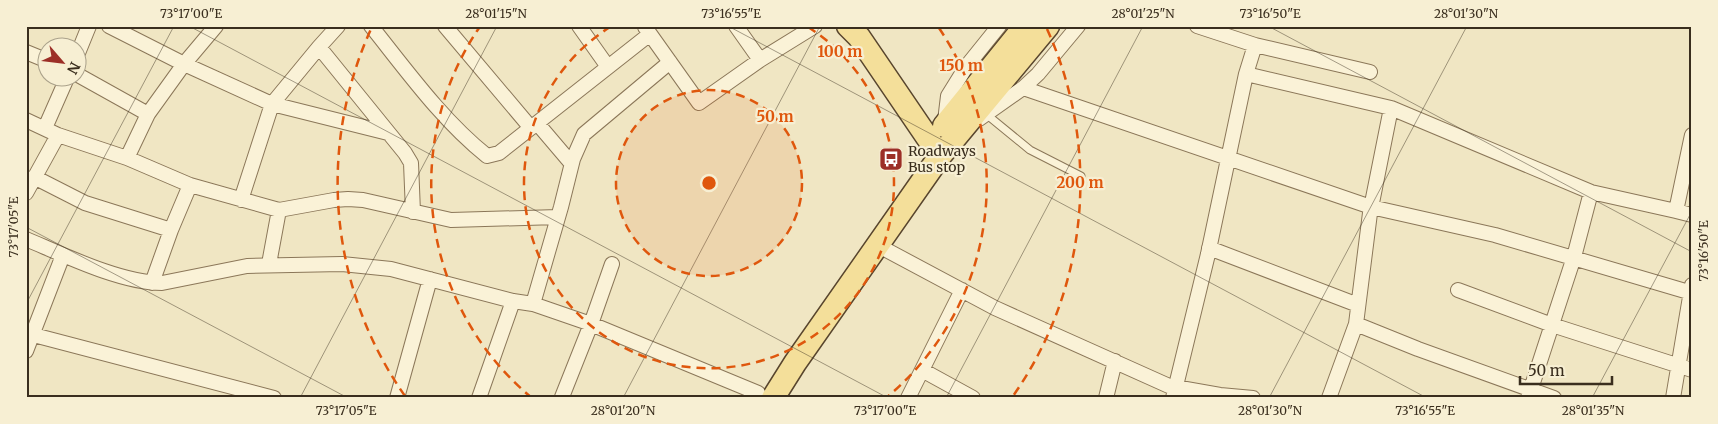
<svg xmlns="http://www.w3.org/2000/svg" width="1718" height="424" font-family="Merriweather,serif">
  <style>
    .lines { fill: none; stroke-linecap: round; stroke-linejoin: round }
    .service-casing { stroke: #8b7759; stroke-width: 9 }
    .minor-casing { stroke: #8b7759; stroke-width: 16 }
    .primary-casing { stroke: #58452d; stroke-width: 25 }
    .service { stroke: #faf2d7; stroke-width: 7 }
    .minor { stroke: #faf2d7; stroke-width: 14 }
    .primary { stroke: #f4df9a; stroke-width: 22 }
    .ticks { fill: none; stroke: #3a2e1e; stroke-width: 1; stroke-opacity: 0.45 }
    .ring { fill: none; stroke: #df570d; stroke-width: 2.5; stroke-dasharray: 9 6 }
    .labels { text-anchor: middle; dominant-baseline: central; stroke-width: 4.5; stroke-linejoin: round; paint-order: stroke }
    .poi-label { font-size: 14px; fill: #3a2e1e; stroke: #f7efd3; text-anchor: start }
    .centre { fill: #df570d; stroke: #f7efd3; stroke-width: 2.5 }
    .ring-label { font-size: 15px; text-anchor: middle; font-weight: bold; fill: #df570d; stroke: #f7efd3; stroke-width: 4.5; stroke-linejoin: round; paint-order: stroke }
    .neatline { fill: none; stroke: #3a2e1e; stroke-width: 2 }
    .ticks-label { font-size: 12px; text-anchor: middle; fill: #3a2e1e }
  </style>
  <rect width="100%" height="100%" fill="#f0e6c3"/>
  <g class="lines">
    <g class="service-casing">
      <path id="service" d="M986 114 1030 150 1081 176"/>
    </g>
    <g class="minor-casing">
      <path id="minor" d="M109 26 184 64 272 104 388 133
        M371 26C407 71 442 120 487 156L499 153 650 34
        M445 26 531 128
        M579 26 608 67
        M736 26 760 60
        M645 27 699 103 760 60 815 26
        M1255 45 1370 72
        M319 47 405 153 411 163 413 212
        M26 52 48 61
        M78 53 89 26
        M1246 74 1391 108 1370 213 1356 324 1329 398
        M78 75 148 114
        M1023 88 1371 207 1495 235 1692 293
        M1391 108 1591 192 1676 211 1692 135
        M979 119 1023 88 1038 74 1078 26
        M26 120 58 135 127 158 190 185 279 210 334 200 348 199 363 200 451 220 558 217
        M945 121 948 96 966 67 999 26
        M537 123 571 163
        M45 128 67 78
        M127 158 148 114 184 64 216 26
        M34 177 85 203 171 230
        M26 193 58 135
        M241 200 272 104 319 47 338 26
        M1676 211 1692 215
        M26 239C64 255 121 283 162 283L247 266 342 264 391 269 513 301 533 304 591 324 758 393
        M877 245 995 308 1169 386 1220 395 1253 398
        M1209 248 1358 305
        M269 264 279 210
        M152 283 171 230 190 185
        M1458 290 1552 325 1692 370
        M533 304 561 207 573 159 584 134 670 62
        M1356 324 1418 349 1554 398
        M26 333 274 398
        M26 351 63 255
        M922 370 973 398
        M397 398 430 279
        M479 398 513 301
        M563 398 562 397 591 324 612 264
        M908 398 962 290
        M1106 398 1115 361
        M1173 398 1208 254 1246 74 1255 45 1197 26
        M1528 398 1574 257 1591 192
        M1673 398 1692 285"/>
    </g>
    <g class="primary-casing">
      <path id="primary" d="M848 26 859 37 940 156
        M944 126 1025 26
        M773 398 795 363 940 156 1048 26"/>
    </g>
    <use href="#service" class="service"/>
    <use href="#minor" class="minor"/>
    <use href="#primary" class="primary"/>
  </g>
  <path class="ticks" d="M189 26 888 398M728 26 1427 398M1268 26 1692 252M26 227 348 398M26 304 174 26M300 398 497 26M623 398 820 26M946 398 1143 26M1269 398 1467 26M1592 398 1692 211"/>
  <circle cx="709" cy="183" r="93" fill="#df570d" fill-opacity=".12"/>
  <g class="ring">
    <circle cx="709" cy="183" r="93"/>
    <path d="M808 27A185 185 0 1 1 610 27"/>
    <path d="M532 398A278 278 0 0 1 479 28M939 28A278 278 0 0 1 886 398"/>
    <path d="M405 396A371 371 0 0 1 371 29M1047 29A371 371 0 0 1 1013 396"/>
  </g>
  <defs>
    <g id="bus-square" transform="scale(1.25)"><rect x="-9" y="-9" width="18" height="18" rx="4" fill="#9c2f27" stroke="#f7efd3"/><path d="M-5-6H5V4H4V6H2V4H-2V6H-4V4H-5ZM-3.5-4V0h7V-4ZM-3.5 1.2v1.5H-2V1.2ZM2 1.2v1.5H3.5V1.2Z" fill="#fff"/></g>
  </defs>
  <g fill-rule="evenodd">
    <use href="#bus-square" x="891" y="159"/>
  </g>
  <g class="labels">
    <g class="poi-label">
      <text x="908" y="151">Roadways<tspan x="908" dy="16">Bus stop</tspan></text>
    </g>
  </g>
  <circle cx="709" cy="183" r="8" class="centre"/>
  <g class="ring-label">
    <text x="840" y="57">100 m</text>
    <text x="961" y="71">150 m</text>
    <text x="775" y="122">50 m</text>
    <text x="1080" y="188">200 m</text>
  </g>
  <rect width="1718" height="424" fill="none" stroke="#f7efd3" stroke-width="55"/>
  <g transform="translate(62 62) rotate(118)"><circle r="24" fill="#f7efd3" stroke="#aba28b"/>
  <path d="M0-4L9 19L0 12L-9 19Z" fill="#9c2f27"/>
  <text y="-8" font-size="14" font-weight="bold" text-anchor="middle" fill="#3a2e1e">N</text>
  </g>
  <path d="M1520 376v8h92v-8" fill="none" stroke="#3a2e1e" stroke-width="2.5"/>
  <text x="1528" y="376" font-size="15" fill="#3a2e1e" stroke="#f7efd3" stroke-width="4" paint-order="stroke">50 m</text>
  <rect x="28" y="28" width="1662" height="368" class="neatline"/>
  <g class="ticks-label">
    <text x="191" y="18">73°17'00"E</text>
    <text x="496" y="18">28°01'15"N</text>
    <text x="731" y="18">73°16'55"E</text>
    <text x="1143" y="18">28°01'25"N</text>
    <text x="1270" y="18">73°16'50"E</text>
    <text x="1466" y="18">28°01'30"N</text>
    <text transform="translate(14 227) rotate(-90)" y="4">73°17'05"E</text>
    <text transform="translate(1704 251) rotate(-90)" y="4">73°16'50"E</text>
    <text x="346" y="415">73°17'05"E</text>
    <text x="623" y="415">28°01'20"N</text>
    <text x="885" y="415">73°17'00"E</text>
    <text x="1270" y="415">28°01'30"N</text>
    <text x="1425" y="415">73°16'55"E</text>
    <text x="1593" y="415">28°01'35"N</text>
  </g>
</svg>
